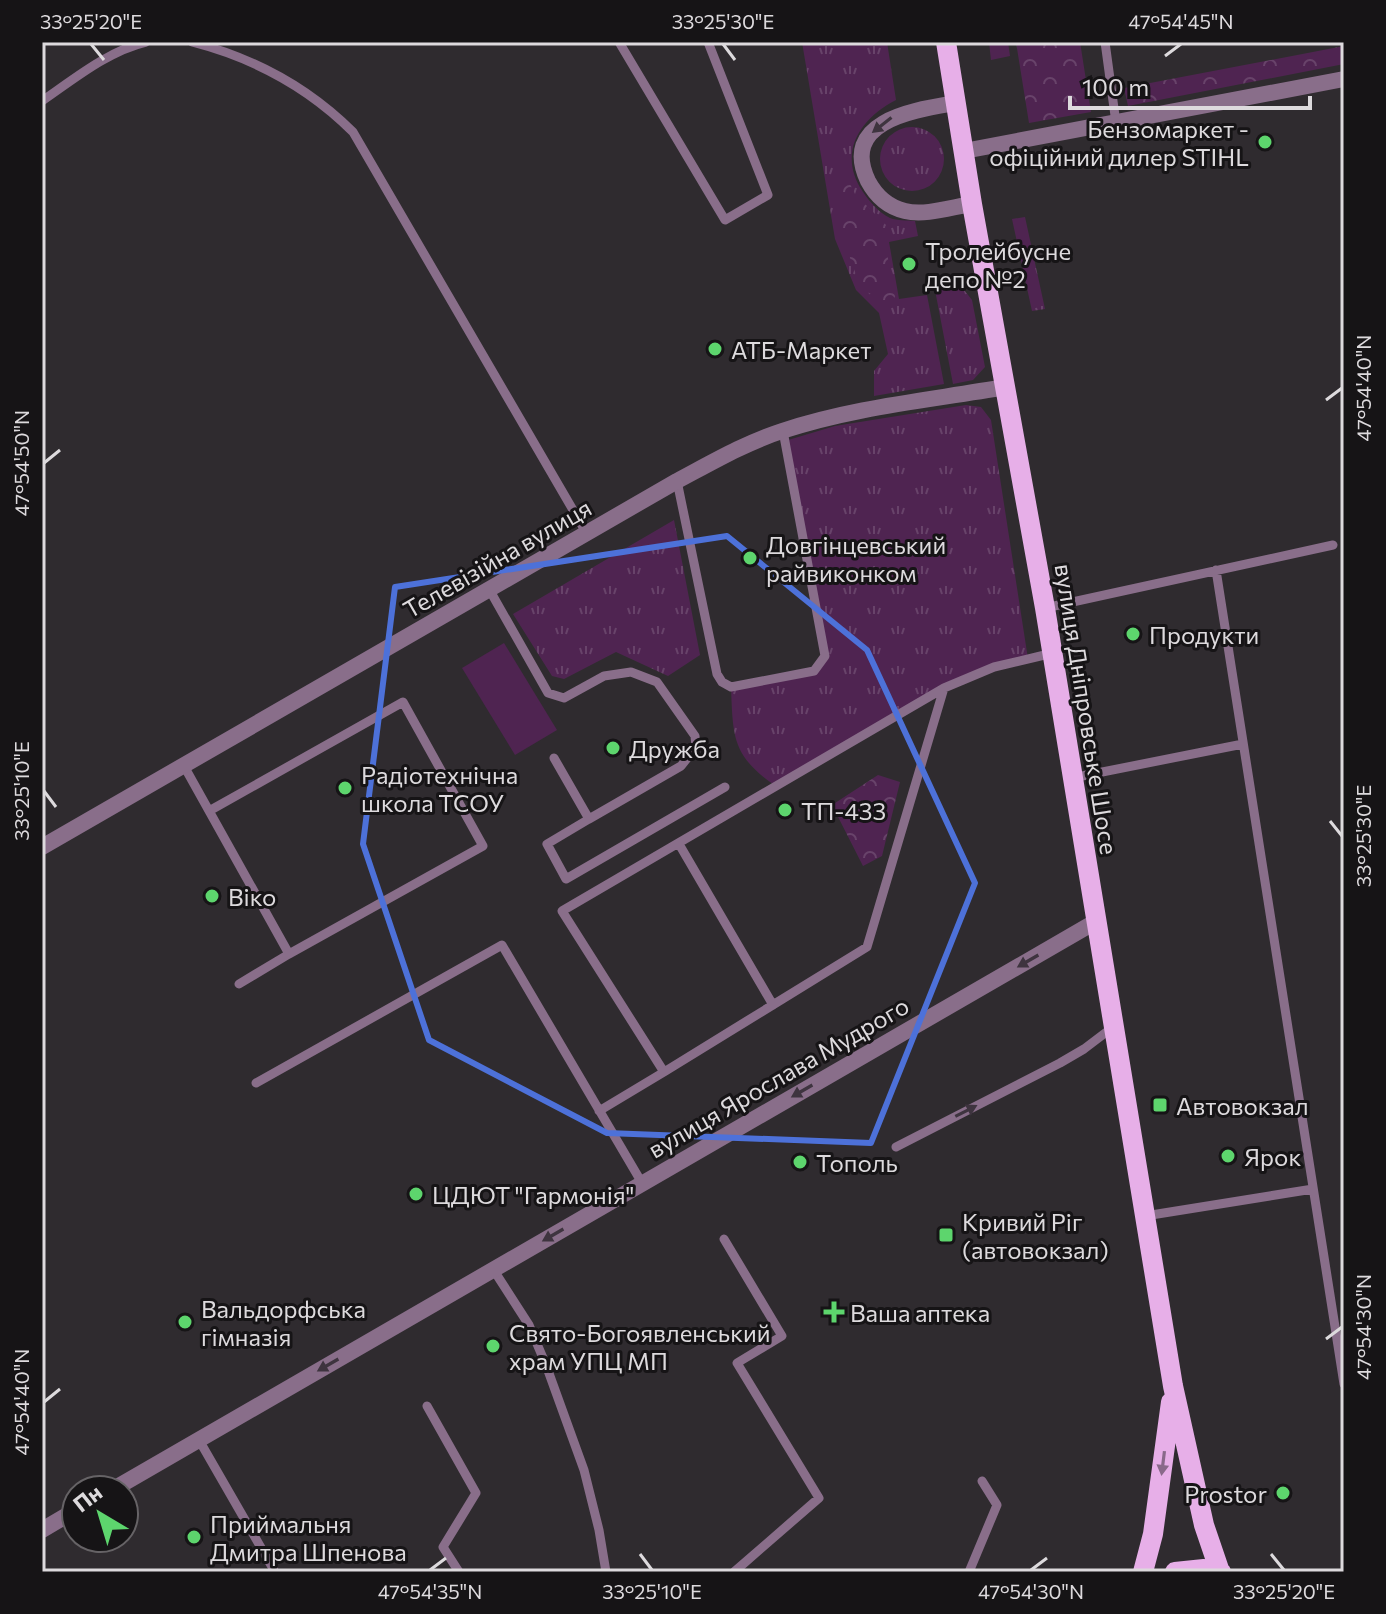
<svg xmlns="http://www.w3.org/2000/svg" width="1386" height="1614" font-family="Commissioner,sans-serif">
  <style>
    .grass { fill: url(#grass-tufts) }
    .forest { fill: url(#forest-crowns) }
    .pitch { fill: #4f2451 }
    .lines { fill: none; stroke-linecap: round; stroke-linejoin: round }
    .service { stroke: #896e8a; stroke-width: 9 }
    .minor { stroke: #896e8a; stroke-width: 16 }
    .tertiary { stroke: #896e8a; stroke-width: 16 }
    .primary { stroke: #e7afe8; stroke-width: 20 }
    .oneway { fill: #3e343f }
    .oneway2 { fill: #89698a }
    .marked { fill: none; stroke: #4d71d9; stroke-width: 6; stroke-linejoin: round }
    .ticks { fill: none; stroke: #dddadd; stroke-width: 3 }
    .poi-dot { fill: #5dd56d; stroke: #161416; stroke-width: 3 }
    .labels { text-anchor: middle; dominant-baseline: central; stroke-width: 6; stroke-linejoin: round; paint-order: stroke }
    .poi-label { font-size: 24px; fill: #dddadd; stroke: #161416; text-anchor: start }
    .street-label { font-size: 24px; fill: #dddadd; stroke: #161416 }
    .neatline { fill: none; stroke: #dddadd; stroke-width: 3 }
    .ticks-label { font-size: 20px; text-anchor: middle; fill: #dddadd }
  </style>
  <defs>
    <pattern id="grass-tufts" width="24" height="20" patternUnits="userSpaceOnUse" patternTransform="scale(2)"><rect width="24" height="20" fill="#4f2451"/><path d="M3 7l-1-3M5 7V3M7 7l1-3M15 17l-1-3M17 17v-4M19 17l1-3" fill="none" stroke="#68436a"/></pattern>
    <pattern id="forest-crowns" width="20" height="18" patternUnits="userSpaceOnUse" patternTransform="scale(2)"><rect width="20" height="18" fill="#4f2451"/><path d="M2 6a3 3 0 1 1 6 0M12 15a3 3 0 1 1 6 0" fill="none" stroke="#68436a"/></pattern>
  </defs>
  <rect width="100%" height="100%" fill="#2f2b2f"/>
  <path class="grass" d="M802 42H887L896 100C859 119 837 154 863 192 869 201 879 213 890 218 897 221 907 220 915 221L918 236 889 242 899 299 927 295 944 384 874 396V371L888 354 879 313 856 290 835 239Z
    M989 42H1008L1010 56 991 60Z
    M880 159a32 32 0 1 1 64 0a32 32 0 1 1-64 0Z
    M1025 217 1045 309 1032 311 1012 219Z
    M961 286 972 300 985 367 973 380 953 384 935 290Z
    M966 405 981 407 991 420 1028 659 944 689 777 787C732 756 733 738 731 687L814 671 825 656 785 441 835 426Z
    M674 520 700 655 668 676 616 652 564 679 552 676 513 614Z"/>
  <path class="forest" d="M1016 42H1080L1091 112 1029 123Z
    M1344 46V64L1128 106 1124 88Z
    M845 174 855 194 890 229 885 242 895 297 889 303 861 289 840 229 836 177Z
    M878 775 900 782 882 856 863 866 832 805Z"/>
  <path class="pitch" d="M504 643 557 730 515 755 462 668Z"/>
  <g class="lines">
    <path class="service" d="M192 42C254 58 308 87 353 132L587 534
      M619 42 725 220 768 195 708 42
      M1105 42 1116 123
      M42 101C74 79 108 51 146 42
      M677 481 717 674 722 682 731 687 814 671 825 656 783 431
      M1216 570 1344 1384
      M489 589 548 693 564 698 604 676 631 672 657 682 695 736 696 747 681 766 589 819 554 758
      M1045 608 1333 545
      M944 688 867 947 664 1072 562 911 944 688 994 667 1053 653
      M184 766 289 954 483 846 403 702 209 811
      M1072 778 1243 744
      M589 819 547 844 566 879 725 787
      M679 844 773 1005
      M239 984 289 954
      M256 1083 502 945 642 1183
      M599 1111 664 1072
      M896 1147 1060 1063 1084 1049 1113 1027
      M1145 1216 1313 1189
      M724 1239 782 1336 737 1363 819 1498 734 1572
      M493 1269 529 1325 546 1365 584 1470 599 1530 606 1572
      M427 1406 476 1493 443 1547 459 1572
      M199 1440 275 1572
      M969 1572 997 1505 982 1481"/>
    <path class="minor" d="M956 103C916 110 839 120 868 181 876 196 888 207 905 211 925 216 952 207 972 204
      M964 151 1344 79"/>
    <path class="tertiary" d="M42 847 677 481C711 463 745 443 782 431 854 407 931 400 1005 387
      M112 1490 1095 922
      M42 1530 76 1510"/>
    <path class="primary" d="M946 42 972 204 1045 608 1173 1386 1204 1525 1220 1572
      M1143 1572 1153 1534 1171 1402
      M1175 1572 1204 1569 1221 1572"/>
  </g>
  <defs><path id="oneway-solid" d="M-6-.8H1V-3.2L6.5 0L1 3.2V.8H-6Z" transform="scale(2)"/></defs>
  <g class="oneway">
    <use href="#oneway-solid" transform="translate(882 125) rotate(142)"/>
    <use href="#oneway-solid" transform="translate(1028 961) rotate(150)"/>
    <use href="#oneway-solid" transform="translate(802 1091) rotate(150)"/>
    <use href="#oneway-solid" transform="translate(966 1111) rotate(-27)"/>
    <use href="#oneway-solid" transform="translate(553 1235) rotate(150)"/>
    <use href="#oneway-solid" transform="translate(328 1365) rotate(150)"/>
  </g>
  <use class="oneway2" href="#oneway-solid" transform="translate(1163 1463) rotate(97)"/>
  <path class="marked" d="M727 536 867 650 975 883 871 1143 607 1133 429 1040 363 844 395 587Z"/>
  <path class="ticks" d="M91 44 104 60M723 44 735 60M1165 56 1181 44M1326 400 1342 388M44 463 60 450M44 791 56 807M1330 821 1342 836M1326 1339 1342 1327M44 1402 60 1389M640 1554 652 1570M1271 1554 1284 1570M430 1570 446 1558M1031 1570 1047 1558"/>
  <g class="poi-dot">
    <circle cx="1265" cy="142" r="8"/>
    <circle cx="909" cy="264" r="8"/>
    <circle cx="715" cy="349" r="8"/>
    <circle cx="750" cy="558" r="8"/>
    <circle cx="1133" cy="634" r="8"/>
    <circle cx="613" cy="748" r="8"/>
    <circle cx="345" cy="788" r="8"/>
    <circle cx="785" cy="810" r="8"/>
    <circle cx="212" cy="896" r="8"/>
    <rect x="1152" y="1097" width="16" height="16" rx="4"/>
    <circle cx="1228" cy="1156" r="8"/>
    <circle cx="800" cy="1162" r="8"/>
    <circle cx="416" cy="1194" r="8"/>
    <rect x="938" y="1227" width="16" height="16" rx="4"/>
    <path d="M830 1300h8v8h8v8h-8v8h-8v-8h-8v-8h8z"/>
    <circle cx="185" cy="1322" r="8"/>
    <circle cx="493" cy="1346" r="8"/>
    <circle cx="1283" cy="1493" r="8"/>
    <circle cx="194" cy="1537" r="8"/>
  </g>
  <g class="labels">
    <g class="poi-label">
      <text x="1249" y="128" text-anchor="end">Бензомаркет -<tspan x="1249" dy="28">офіційний дилер STIHL</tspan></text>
      <text x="925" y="250">Тролейбусне<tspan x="925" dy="28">депо №2</tspan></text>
      <text x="731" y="349">АТБ-Маркет</text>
      <text x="766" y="544">Довгінцевський<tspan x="766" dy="28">райвиконком</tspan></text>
      <text x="1149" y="634">Продукти</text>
      <text x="629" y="748">Дружба</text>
      <text x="361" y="774">Радіотехнічна<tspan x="361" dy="28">школа ТСОУ</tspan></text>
      <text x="801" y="810">ТП-433</text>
      <text x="228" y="896">Віко</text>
      <text x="1176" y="1105">Автовокзал</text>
      <text x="1244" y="1156">Ярок</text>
      <text x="816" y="1162">Тополь</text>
      <text x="432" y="1194">ЦДЮТ "Гармонія"</text>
      <text x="962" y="1221">Кривий Ріг<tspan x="962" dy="28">(автовокзал)</tspan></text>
      <text x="201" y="1308">Вальдорфська<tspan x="201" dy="28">гімназія</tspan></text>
      <text x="850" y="1312">Ваша аптека</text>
      <text x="509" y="1332">Свято-Богоявленський<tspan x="509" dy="28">храм УПЦ МП</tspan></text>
      <text x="1267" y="1493" text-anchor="end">Prostor</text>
      <text x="210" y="1523">Приймальня<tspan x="210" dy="28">Дмитра Шпенова</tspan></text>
    </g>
    <g class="street-label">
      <text transform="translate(497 558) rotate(-30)">Телевізійна вулиця</text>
      <text transform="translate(1087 709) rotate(81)">вулиця Дніпровське Шосе</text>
      <text transform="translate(778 1077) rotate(-30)">вулиця Ярослава Мудрого</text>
    </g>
  </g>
  <rect width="1386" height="1614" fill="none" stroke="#161416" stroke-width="88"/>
  <g transform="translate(100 1514) rotate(322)"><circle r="38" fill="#161416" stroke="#666366" stroke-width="2"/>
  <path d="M0-6L14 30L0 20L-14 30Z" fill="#5dd56d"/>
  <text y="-12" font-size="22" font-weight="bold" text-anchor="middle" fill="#dddadd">Пн</text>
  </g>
  <path d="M1070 96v12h240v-12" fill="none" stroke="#dddadd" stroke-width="4"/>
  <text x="1082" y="96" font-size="24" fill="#dddadd" stroke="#161416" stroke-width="6" paint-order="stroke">100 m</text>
  <rect x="44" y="44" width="1298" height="1526" class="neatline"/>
  <g class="ticks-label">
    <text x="91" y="29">33°25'20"E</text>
    <text x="723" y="29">33°25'30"E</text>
    <text x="1181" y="29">47°54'45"N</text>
    <text transform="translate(1364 388) rotate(-90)" y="7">47°54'40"N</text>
    <text transform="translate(22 463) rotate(-90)" y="7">47°54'50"N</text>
    <text transform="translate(22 791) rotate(-90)" y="7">33°25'10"E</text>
    <text transform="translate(1364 836) rotate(-90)" y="7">33°25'30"E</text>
    <text transform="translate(1364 1327) rotate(-90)" y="7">47°54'30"N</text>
    <text transform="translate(22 1402) rotate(-90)" y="7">47°54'40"N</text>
    <text x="430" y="1599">47°54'35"N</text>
    <text x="652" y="1599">33°25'10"E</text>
    <text x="1031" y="1599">47°54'30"N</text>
    <text x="1284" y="1599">33°25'20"E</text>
  </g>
</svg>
